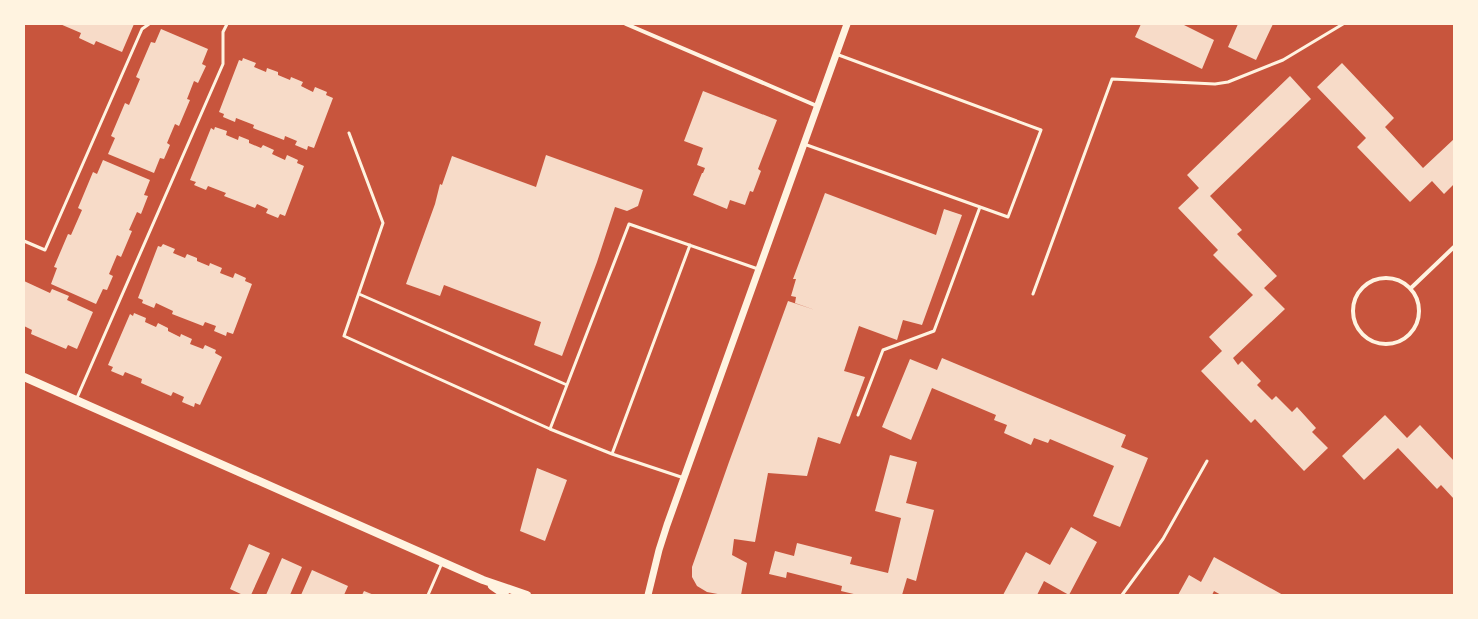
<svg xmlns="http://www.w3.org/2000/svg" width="1478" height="619" font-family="'Roboto Condensed',sans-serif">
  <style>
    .building { fill: #f7dbc8 }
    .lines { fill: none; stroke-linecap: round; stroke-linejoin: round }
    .service { stroke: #fff3e0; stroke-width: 3 }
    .minor { stroke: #fff3e0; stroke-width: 4 }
    .tertiary { stroke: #fff3e0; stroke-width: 7 }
    .secondary { stroke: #fff3e0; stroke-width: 8 }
  </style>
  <rect width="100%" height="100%" fill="#c8553d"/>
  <path class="building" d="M60 24H134L122 52 96 41 94 45 79 38 81 33Z
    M1141 24H1182L1214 40 1202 69 1135 37Z
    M1238 24H1273L1256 60 1228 47Z
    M161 29 208 49 202 64 206 66 198 83 194 81 187 99 190 100 179 126 175 124 167 143 170 145 164 159 160 158 154 173 108 154 115 138 111 136 125 103 129 105 140 79 136 77 151 42 155 43Z
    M243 58 256 63 254 67 266 72 267 68 278 72V75L290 80 291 77 303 82 301 86 313 92 315 87 327 92 326 95 333 98 314 148 308 146 307 150 295 145 297 141 285 136 284 140 253 128 254 125 236 118 235 122 223 117 224 114 219 112 239 60 242 61Z
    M1342 63 1394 118 1385 127 1423 168 1454 139V184L1444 194 1432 181 1410 202 1357 147 1366 138 1317 87Z
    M1290 76 1311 99 1210 196 1242 230 1237 234 1277 276 1264 288 1285 309 1233 358 1238 365 1242 361 1261 381 1257 385 1272 400 1276 396 1292 412 1297 407 1316 428 1312 432 1328 448 1304 471 1255 419 1251 423 1201 371 1222 351 1209 337 1253 295 1213 255 1218 250 1178 208 1199 188 1187 175Z
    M703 91 777 120 758 169 761 171 753 192 750 191 745 205 730 200 727 209 693 195 702 173H703L705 168 697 165 703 148 684 141Z
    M215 127 227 131 226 135 238 140 239 136 249 140V143L261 148 263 145 274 150 272 154 285 160 287 155 298 160 297 163 304 166 285 216 280 214 278 218 266 213 268 209 257 204 255 208 224 196 226 193 208 186 206 190 194 185 196 182 190 180 211 128 214 130Z
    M546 155 643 190 638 206 627 211 615 207 597 262 562 356 534 345 541 322 444 285 440 296 406 284 435 204 440 184 442 185 452 156 536 187Z
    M103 160 150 180 144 195 148 196 141 214 137 212 129 230 132 231 121 257 117 255 109 274 113 276 107 290 103 289 96 304 51 284 57 268 54 267 68 234 71 235 82 210 78 208 93 172 97 174Z
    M825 193 936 235 944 209 962 215 922 325 903 320 897 340 859 326 844 371 865 377 840 444 818 437 807 476 768 473 755 542 734 539 732 555 747 563 741 595H723L707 592 697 586 692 577V567L729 462 788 301 815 310 795 303 796 297 791 296 796 279H793Z
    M163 244 175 249 173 253 185 258 187 254 197 258V261L209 266 210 263 222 268 220 273 233 278 235 273 246 278 245 281 252 284 233 334 227 332 226 336 214 331 216 326 205 322 203 326 172 314 173 311 156 303 154 308 142 303 143 300 138 298 158 246 161 247Z
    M24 281 50 293 52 289 69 296 67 300 93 312 77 349 68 345 66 349 31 334 32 330 24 326Z
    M134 313 146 318 145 322 156 327 158 323 168 328V331L180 337 181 334 192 339 190 344 203 349 205 345 216 350 215 353 222 357 200 405 195 403 194 407 182 402 184 397 173 392 171 396 141 383 142 379 125 372 123 376 111 371 113 367 108 365 130 314 133 316Z
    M942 358 1126 435 1121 447 1148 458 1120 527 1093 516 1114 466 1050 439 1048 443 1034 438 1031 445 1004 433 1007 425 994 420 996 415 932 388 911 440 882 427 910 359 937 370Z
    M1385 415 1407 438 1420 425 1454 461V499L1441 485 1437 489 1398 448 1364 480 1342 456Z
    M890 455 917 462 906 503 934 510 916 581 907 578 902 595H858L841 591 842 586 787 572 786 578 769 574 775 551 794 556 797 543 852 557 850 564 888 573 901 518 875 511Z
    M537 468 567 480 545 541 520 531Z
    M1071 527 1097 542 1069 595 1044 581 1037 595H1003L1026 552 1050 565Z
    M249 544 270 553 251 595H243L230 589Z
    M1214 557 1283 595H1221L1214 591 1212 595H1178L1189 575 1201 582Z
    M282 558 302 567 290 595H266Z
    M312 570 348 586 344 595H301Z
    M364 591 374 595H362Z"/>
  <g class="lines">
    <path class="service" d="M349 133 383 223 344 336 550 429 612 454 684 478
      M804 144 1008 217 1041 130 836 54
      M24 241 45 250 142 29 149 24
      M359 294 567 385
      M1033 294 1112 79 1215 84 1228 82 1283 60 1343 24
      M76 400 223 64V32L227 24
      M858 415 883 350 934 331 980 207
      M550 429 629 224 758 269
      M612 454 690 245
      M428 595 442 563
      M1122 595 1163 539 1207 461"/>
    <path class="minor" d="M626 24 817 106
      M1353 311a33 33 0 1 1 66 0a33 33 0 1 1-66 0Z
      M1411 288 1454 247"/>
    <path class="tertiary" d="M648 595 659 550 667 525 847 24"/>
    <path class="secondary" d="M24 377 483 580 527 595
      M492 586 505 595"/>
  </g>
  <rect width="1478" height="619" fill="none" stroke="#fff3e0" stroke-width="50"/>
</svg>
